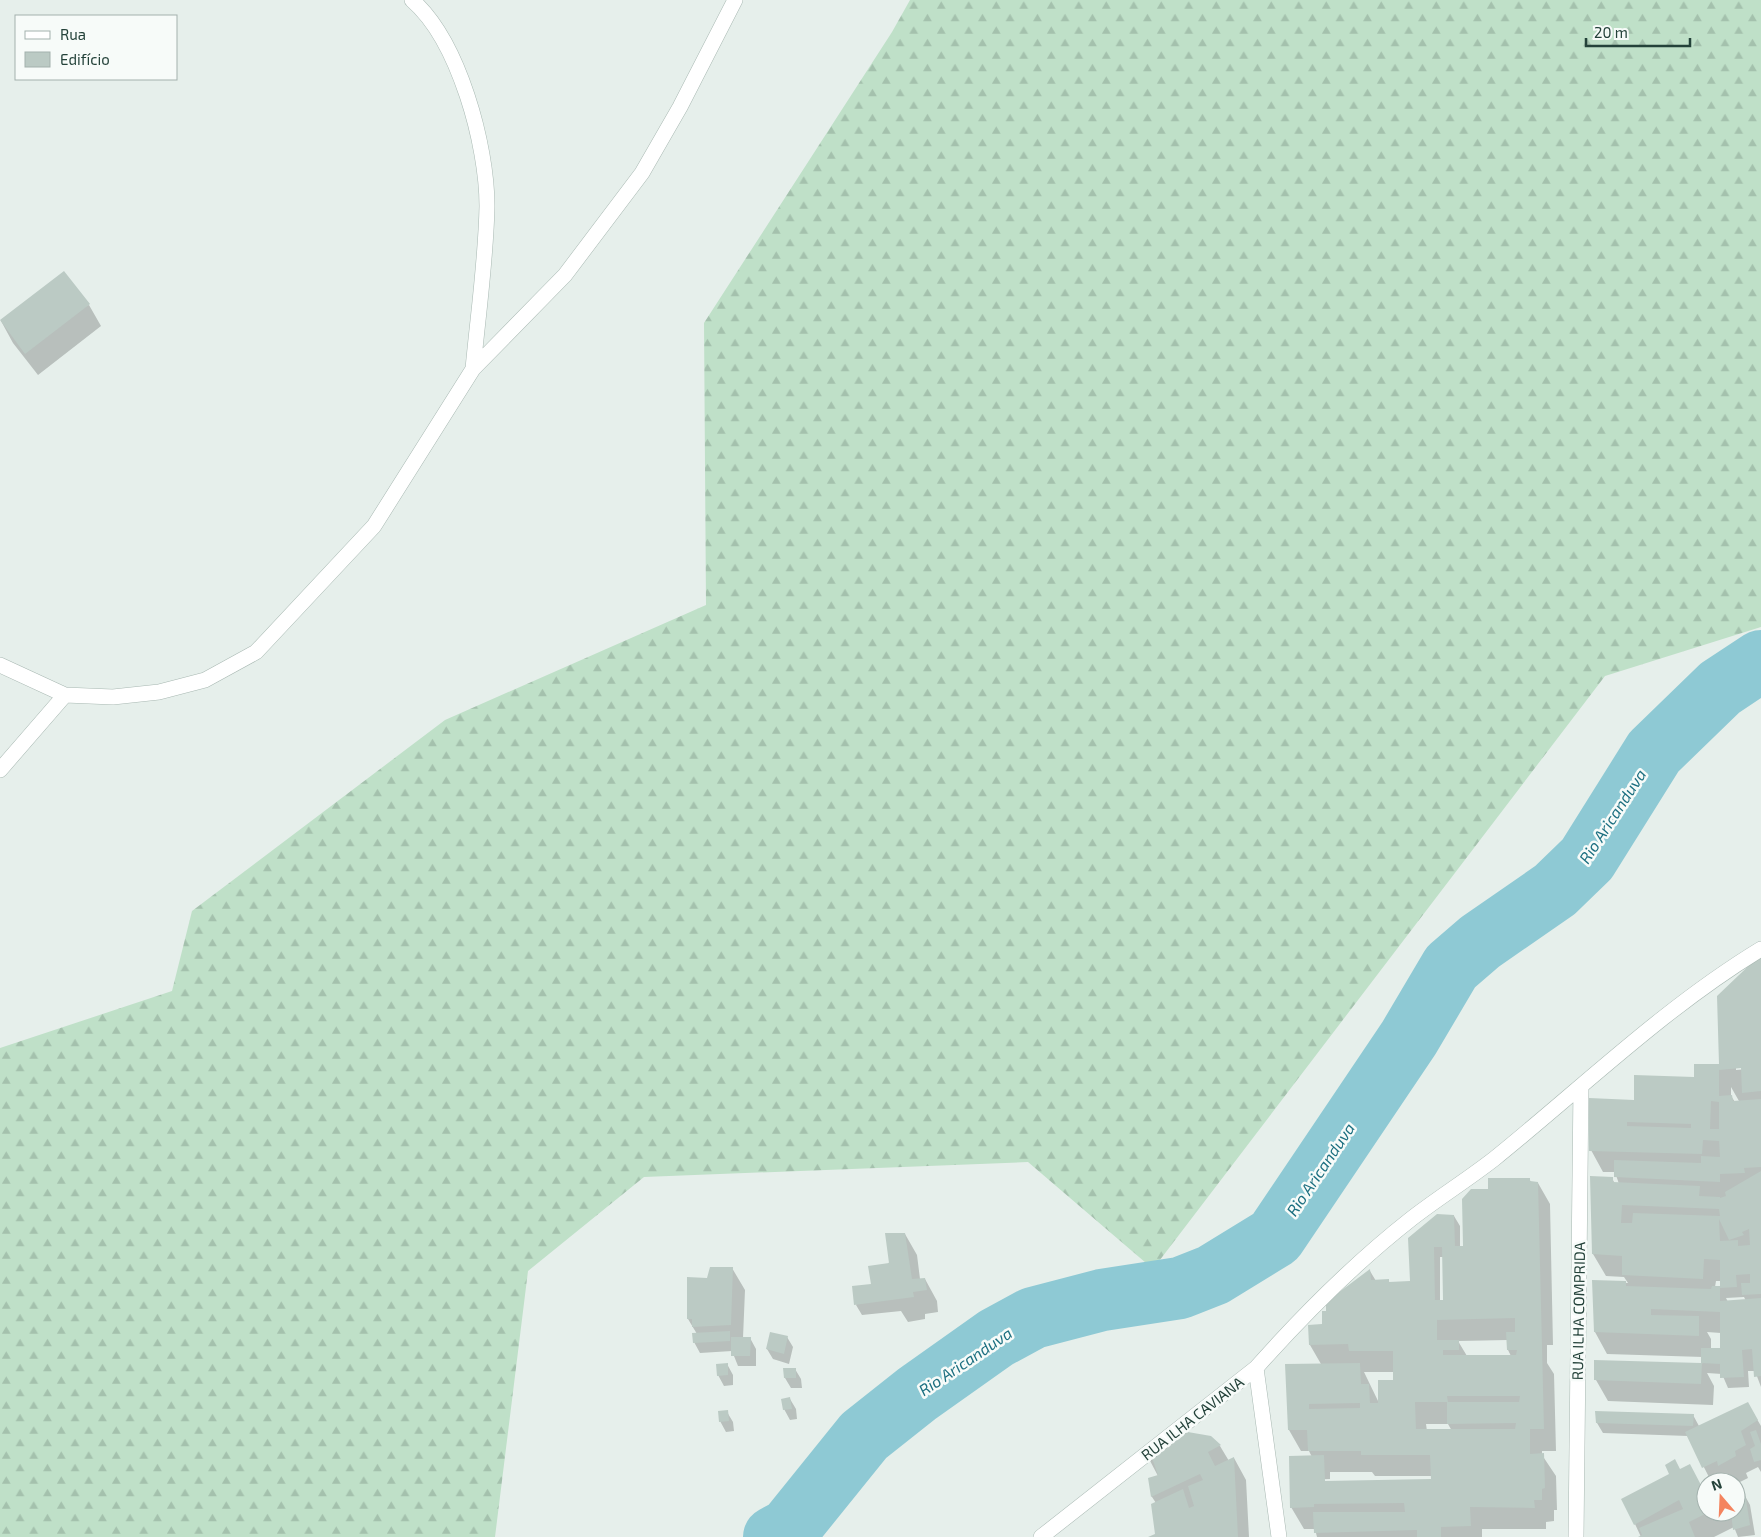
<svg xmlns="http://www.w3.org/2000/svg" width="1761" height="1537" font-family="'Exo 2',sans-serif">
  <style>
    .forest { fill: url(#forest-firs) }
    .shadow { fill: #0003; fill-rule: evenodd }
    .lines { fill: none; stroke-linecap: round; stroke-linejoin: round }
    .river { stroke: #8ec9d4; stroke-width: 62 }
    .building { fill: #bbcac4; fill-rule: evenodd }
    .street-casing { stroke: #a8b8b2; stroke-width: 16 }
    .street { stroke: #fff; stroke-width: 15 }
    .labels { text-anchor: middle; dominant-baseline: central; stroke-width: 5; stroke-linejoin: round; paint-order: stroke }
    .street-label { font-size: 15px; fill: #24423a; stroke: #f7fbf9 }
    .water-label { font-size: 16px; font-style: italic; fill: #1c6f80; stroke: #f7fbf9 }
  </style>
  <defs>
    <pattern id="forest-firs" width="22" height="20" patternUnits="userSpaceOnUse" patternTransform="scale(1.25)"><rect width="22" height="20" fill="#bfe0c8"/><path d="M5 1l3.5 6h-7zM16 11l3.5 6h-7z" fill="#a4c1ad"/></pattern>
  </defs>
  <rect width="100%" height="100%" fill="#e6efeb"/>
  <path class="forest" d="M910 0H1761V627L1605 676 1153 1269 1028 1162 644 1177 528 1271 495 1537H0V1048L172 991 192 911 445 720 706 605 704 323 892 32Z"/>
  <path class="shadow" d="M89 305 101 326 38 375 13 343 1 321Z
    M1696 1065 1761 1066 1736 1067V1070L1761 1068V1387L1755 1371H1748L1749 1387 1728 1388 1722 1374 1707 1373 1714 1386 1713 1405 1608 1401 1596 1380 1595 1361 1702 1364 1703 1357 1607 1354 1595 1332 1594 1282 1628 1283 1624 1277 1606 1276 1593 1254 1591 1178H1612L1615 1184H1619L1615 1172H1603L1591 1150 1635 1101 1695 1078ZM1731 1087 1739 1101 1735 1102 1731 1096ZM1716 1281H1721V1287H1715ZM1744 1297 1746 1301 1728 1302 1726 1298ZM1707 1332 1721 1333V1353L1711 1349V1339Z
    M1489 1179H1529L1532 1183H1538L1550 1204 1553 1345H1547V1363L1554 1374 1556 1451H1542V1455L1556 1476 1557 1510H1554V1521L1546 1522V1529H1482V1537H1317L1315 1529H1304L1291 1507 1290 1457H1312L1309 1451H1301L1289 1430 1286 1365 1321 1364 1310 1345V1326H1323V1312H1328L1327 1302 1370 1271 1376 1281 1388 1280 1390 1283 1409 1282 1412 1286 1410 1238 1438 1215 1454 1216 1460 1226V1247H1464L1463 1200 1472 1191 1490 1190ZM1440 1257H1443L1444 1301H1440ZM1508 1340V1350L1511 1356H1467L1458 1341ZM1364 1372H1395V1381H1379V1403ZM1426 1424H1448L1452 1431H1427ZM1330 1472H1372L1375 1476H1432V1481L1295 1482V1480L1330 1479Z
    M905 1234 917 1255 920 1279H925L937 1301 938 1312 925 1314V1319L908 1322 901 1311 862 1315 856 1305 888 1264Z
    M732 1268 745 1290 743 1338H750L756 1349V1366H738L732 1351 700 1353 694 1342 697 1334 688 1319 708 1279Z
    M787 1337 793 1347 789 1364 773 1359 767 1349Z
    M727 1364 733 1375V1385L724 1386 718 1375Z
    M795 1369 801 1379 802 1388H791L785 1378Z
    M790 1399 796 1409 797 1419 790 1420 784 1409Z
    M1748 1404 1761 1426V1472L1758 1467 1746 1473 1748 1478 1736 1484V1482H1709L1711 1481 1688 1436 1603 1433 1597 1423 1693 1415 1699 1426Z
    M727 1412 733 1422 734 1431 726 1432 720 1421Z
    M1210 1437 1220 1446 1229 1461 1234 1458 1246 1480 1249 1537H1151L1156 1534V1503L1152 1497 1149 1479 1158 1476 1148 1457Z
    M1680 1471 1701 1486 1706 1483V1512H1730L1733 1517 1732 1512H1736V1495L1744 1494 1750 1505 1755 1535 1738 1537 1734 1527 1714 1537H1641L1635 1524Z"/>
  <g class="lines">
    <path class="river" d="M774 1537 789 1529 864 1436 917 1394 996 1338 1033 1318 1102 1300 1180 1288 1213 1275 1275 1237 1409 1038 1451 967 1480 942 1555 890 1587 859 1654 752 1720 688 1761 661"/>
  </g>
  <path class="building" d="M64 271 90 304 25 354 0 320Z
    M1761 954V1091L1742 1093 1741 1068 1719 1070V1096L1732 1095 1733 1101 1761 1099V1167L1744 1168 1745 1173 1720 1174V1182L1614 1177V1160L1701 1163V1156L1720 1157 1719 1141 1703 1140 1702 1154 1589 1151V1098L1634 1100V1075L1694 1077V1064H1719L1717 996ZM1711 1101 1719 1102V1129H1710ZM1627 1122 1691 1124V1128L1627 1126Z
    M1761 1171V1294L1742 1295 1741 1283H1750V1274L1736 1275 1737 1287 1720 1288V1301L1761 1298V1376L1754 1377 1752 1349 1742 1350 1744 1377 1720 1378V1364L1702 1363 1701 1384 1594 1380V1360L1701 1363V1348H1720V1312L1651 1309V1315L1699 1316V1336L1594 1332 1592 1280 1626 1281V1286L1711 1289 1712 1286H1720V1260L1704 1259 1703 1279 1622 1275V1256L1592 1254 1590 1176 1613 1177V1182L1700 1186 1699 1196 1720 1197V1198L1726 1196 1725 1192ZM1622 1205 1719 1209 1720 1216 1633 1213 1632 1223H1621ZM1719 1219 1729 1240 1744 1235 1742 1232 1749 1229 1750 1245 1738 1246V1240L1720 1241Z
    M1488 1178H1530V1181L1538 1182 1544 1429H1530V1454L1544 1453 1545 1488 1542 1489V1500H1534L1535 1508 1470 1507 1471 1526 1441 1527V1537H1417V1530L1314 1533 1313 1512H1405L1404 1503 1314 1504V1507L1290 1508 1289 1456 1324 1455 1325 1481 1431 1479 1430 1455H1361V1451H1308L1307 1430H1288L1285 1364 1360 1363 1361 1384H1369L1370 1403H1378V1380H1393V1351H1349L1348 1344 1309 1345 1308 1325 1322 1324V1311H1326V1302L1370 1269 1371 1280 1389 1279V1282L1410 1281 1408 1238 1437 1214 1454 1215 1455 1246H1463L1462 1199 1471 1189H1488ZM1434 1247H1442L1443 1300H1435ZM1515 1318V1332H1506L1507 1350H1517L1516 1355H1443V1350H1459V1340H1437V1320ZM1447 1396H1520L1519 1402H1448ZM1415 1402H1447V1424L1516 1423 1515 1429H1416ZM1360 1403V1408L1309 1409V1404Z
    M885 1233H905L912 1279 925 1278 927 1290 913 1292 914 1297 854 1305 852 1286 871 1284 868 1266 889 1263Z
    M710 1267H733L731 1325 692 1327V1319H687V1277L707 1278Z
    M730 1331V1341L693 1343 692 1333Z
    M770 1332 788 1336 784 1354 766 1349Z
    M731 1337H751L750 1356H731Z
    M728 1363V1375L717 1376 716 1364Z
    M783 1368H796V1378H784Z
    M790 1397 792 1409 783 1410 781 1399Z
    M1748 1402 1758 1420 1741 1431 1746 1445 1735 1451 1736 1456 1718 1466 1717 1461 1702 1468 1685 1432Z
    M728 1410 729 1421 719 1422 718 1411Z
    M1595 1411 1694 1414 1693 1426 1596 1423Z
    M1756 1430 1761 1444V1460L1754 1462 1750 1449 1755 1446 1750 1432Z
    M1182 1431 1211 1436 1221 1445 1208 1452 1215 1466 1234 1457 1238 1537H1148L1155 1534 1151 1504 1183 1489 1189 1508 1194 1506 1188 1486 1203 1480 1200 1474 1151 1497 1148 1478 1158 1475 1152 1458Z
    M1675 1459 1680 1469 1690 1464 1701 1485 1713 1478 1715 1482H1706V1512H1709L1689 1522 1695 1537H1638L1642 1535 1639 1528 1683 1509 1679 1500 1634 1525 1621 1499 1669 1474 1665 1465Z
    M1745 1493 1750 1525 1733 1530 1731 1512H1736V1494Z"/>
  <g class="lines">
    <g class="street-casing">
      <path id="street" d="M412 0C459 41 487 145 487 206 486 260 478 315 473 369
        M0 665 65 695 113 697 159 692 205 680 256 652 374 526 473 369 565 275 642 173 680 107 735 0
        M0 770 65 695
        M1256 1368 1279 1537
        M1041 1537 1256 1368C1303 1315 1355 1263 1411 1219 1438 1198 1467 1180 1494 1159 1582 1088 1664 1008 1761 949
        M1576 1537 1581 1086"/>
    </g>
    <use href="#street" class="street"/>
  </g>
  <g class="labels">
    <g class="street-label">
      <text transform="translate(1578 1311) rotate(-89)">RUA ILHA COMPRIDA</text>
      <text transform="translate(1192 1418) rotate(-38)">RUA ILHA CAVIANA</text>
    </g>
    <g class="water-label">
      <text transform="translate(1612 816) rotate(-57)">Rio Aricanduva</text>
      <text transform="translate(1320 1169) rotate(-56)">Rio Aricanduva</text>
      <text transform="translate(965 1361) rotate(-34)">Rio Aricanduva</text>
    </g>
  </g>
  <rect x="15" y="15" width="162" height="65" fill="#f7fbf9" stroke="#a3b1ad"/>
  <rect x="25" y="31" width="25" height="8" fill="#ffffff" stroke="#a3b1ad"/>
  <text x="60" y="40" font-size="15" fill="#24423a">Rua</text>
  <rect x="25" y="52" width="25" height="15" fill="#bbcac4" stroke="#a3b1ad"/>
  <text x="60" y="65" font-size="15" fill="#24423a">Edifício</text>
  <g transform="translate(1721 1497) rotate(341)"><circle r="24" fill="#f7fbf9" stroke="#a3b1ad"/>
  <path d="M0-4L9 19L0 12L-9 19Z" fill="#f4845f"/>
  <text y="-8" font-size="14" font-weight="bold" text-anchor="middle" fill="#24423a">N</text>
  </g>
  <path d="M1586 38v8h104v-8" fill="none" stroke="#24423a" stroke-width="2.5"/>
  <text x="1594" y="38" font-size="15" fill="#24423a" stroke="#f7fbf9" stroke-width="4" paint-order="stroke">20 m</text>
</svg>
